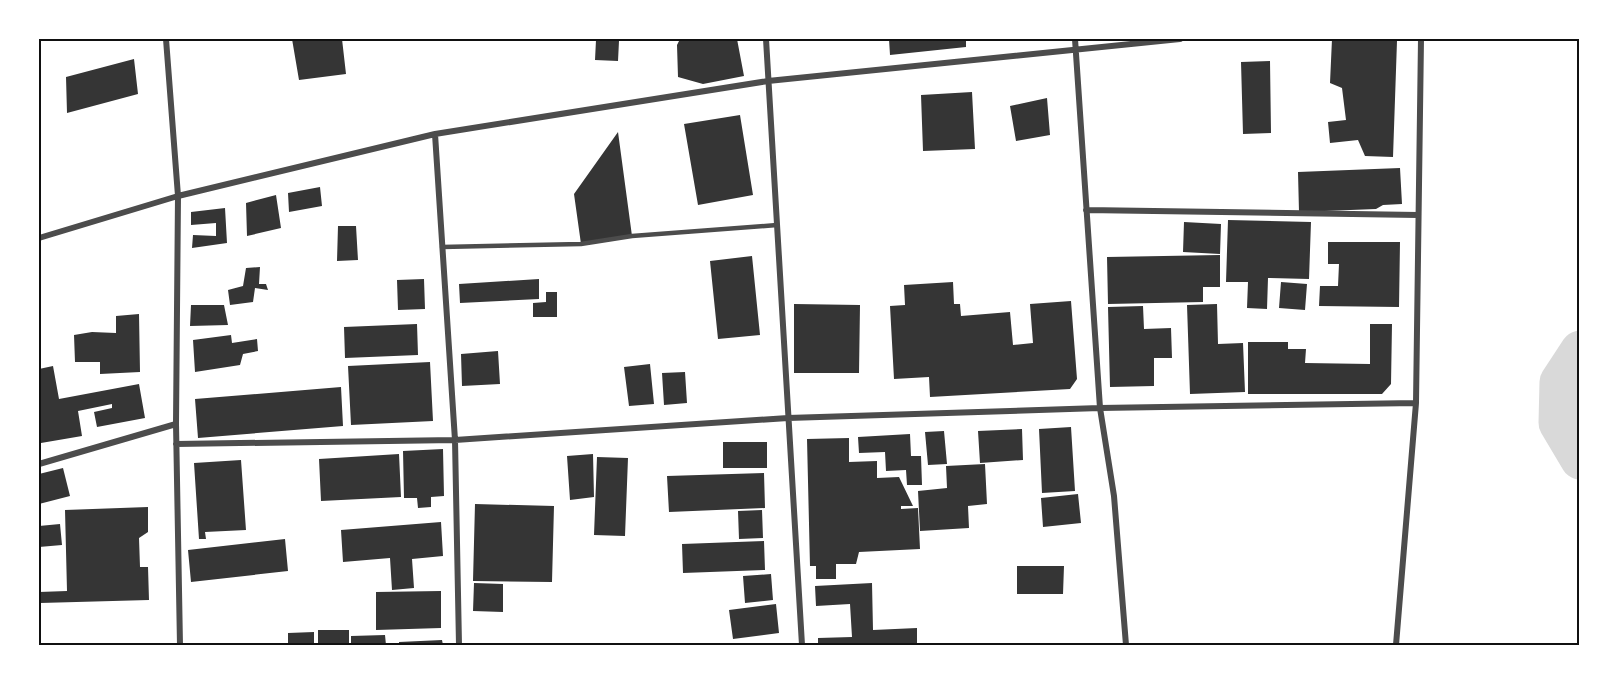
<svg xmlns="http://www.w3.org/2000/svg" width="1619" height="684" font-family="Manrope,sans-serif">
  <style>
    .lines { fill: none; stroke-linecap: round; stroke-linejoin: round }
    .river { stroke: #d9d9d9; stroke-width: 39 }
    .building { fill: #353535 }
    .service { stroke: #4c4c4c; stroke-width: 4.5 }
    .minor { stroke: #4c4c4c; stroke-width: 6 }
    .neatline { fill: none; stroke: #111; stroke-width: 2 }
  </style>
  <rect width="100%" height="100%" fill="#fff"/>
  <g class="lines">
    <path class="river" d="M1580 350 1559 382 1558 423 1580 460"/>
  </g>
  <path class="building" d="M292 39H342L346 74 299 80Z
    M680 39H737L744 76 703 84 678 77 677 45Z
    M889 39H966V47L890 55Z
    M1332 39 1397 41 1393 157 1365 156 1358 140 1330 143 1328 122 1346 120 1342 88 1330 83Z
    M596 40 619 41 618 61 595 60Z
    M134 59 138 94 67 113 66 77Z
    M1270 61 1271 133 1243 134 1241 62Z
    M972 92 975 149 923 151 921 95Z
    M1047 98 1050 135 1016 141 1010 106Z
    M740 115 753 195 698 205 684 124Z
    M618 132 632 236 581 244 574 194Z
    M1400 168 1402 204 1383 205 1376 209 1299 212 1298 172Z
    M320 187 322 206 289 212 288 193Z
    M276 195 281 228 247 236 246 203Z
    M225 208 227 243 192 248 193 235 216 236V223L191 225V212Z
    M1228 220 1311 222 1309 279 1268 278 1267 309 1247 308 1248 282H1226Z
    M1184 222 1221 224 1220 254 1183 252Z
    M338 226H356L358 260 337 261Z
    M1328 242H1400L1399 307 1319 306 1320 286H1338L1339 264H1328Z
    M1220 255V287H1203V302L1108 304 1107 257Z
    M752 256 760 335 718 339 710 261Z
    M260 267 259 284H266L268 290 255 288 253 302 230 305 228 290 243 286 246 268Z
    M424 279 425 309 398 310 397 280Z
    M539 279V299L460 303 459 284Z
    M953 282 954 304H960L961 316 1010 312 1013 345 1033 343 1030 304 1071 301 1077 379 1070 389 930 397 929 377 894 379 890 306 905 305 904 285Z
    M1281 282 1307 284 1305 310 1279 308Z
    M546 292H557V317H533V303L546 302Z
    M794 304 860 305 859 373H794Z
    M1217 304 1218 344 1243 343 1245 392 1190 394 1187 305Z
    M191 305H224L228 325 190 326Z
    M1143 306 1144 329 1171 328 1172 358H1154V386L1110 387 1108 307Z
    M139 314 140 372 100 374V362H75L74 335 92 332 116 333V316Z
    M417 324 418 355 345 358 344 327Z
    M1370 324H1392L1391 384 1382 394H1248V342H1288V349H1306L1305 363 1370 364Z
    M231 335 232 343 257 339 258 351 243 354 240 365 195 372 193 340Z
    M498 351 500 384 462 386 461 354Z
    M430 362 433 421 351 425 348 366Z
    M650 364 654 404 629 406 624 367Z
    M53 366 59 399 139 384 145 418 97 427 94 412 112 408V404L78 411 82 436 41 443 39 432V369Z
    M685 372 687 403 664 405 662 373Z
    M341 387 343 426 198 438 195 399Z
    M1071 427 1075 491 1042 493 1039 429Z
    M1022 429 1023 460 980 463 978 431Z
    M944 431 947 464 928 465 925 432Z
    M910 434 911 456H921L922 485H907L906 470 886 471 885 452 859 453 858 437Z
    M849 438V462L877 461V478L899 477 913 506H901V509L918 508 920 549 859 552 856 564H836V579H816V566H810L807 439Z
    M723 442H767V468H723Z
    M443 449 444 496 431 497V507L418 508 417 498H404L403 451Z
    M399 454 401 497 321 501 319 459Z
    M593 454 594 497 570 500 567 456Z
    M597 457 628 458 625 536 594 535Z
    M241 460 246 530 205 532 206 539H199L194 463Z
    M985 464 987 504 968 506 969 528 920 531 918 491 947 488 946 466Z
    M63 468 70 496 39 504V474Z
    M764 473 765 508 669 512 667 476Z
    M1078 494 1081 523 1043 527 1041 498Z
    M475 504 554 506 552 582 473 581Z
    M148 507V532L139 538 140 567H148L149 600 40 603 39 592 67 591 65 510Z
    M762 510 763 538 739 539 738 511Z
    M441 522 443 556 412 559 414 588 392 590 390 558 343 562 341 530Z
    M60 524 62 545 39 547V526Z
    M285 539 288 571 191 582 188 550Z
    M764 541 765 570 683 573 682 544Z
    M1017 566H1064L1063 594H1017Z
    M771 574 773 600 745 603 743 576Z
    M474 583 503 584V612L473 611Z
    M872 583 873 630 917 628V645H818V638L852 637 850 604 816 606 815 586Z
    M441 591V628L376 630V592Z
    M776 604 779 633 733 639 729 610Z
    M318 630H349V645H318Z
    M314 632V645H288V633Z
    M385 635 386 645H351V636Z
    M442 640 443 645H399V642Z"/>
  <g class="lines">
    <path class="service" d="M442 247 581 244 632 236 777 225"/>
    <path class="minor" d="M166 39 178 196 176 424 180 645
      M766 39 802 645
      M1075 39 1100 408 1114 496 1126 645
      M435 134 455 440 459 645
      M1086 210 1418 215
      M39 238 178 196 435 134 768 81 1180 39
      M176 444 455 440 788 418 1100 408 1416 403
      M39 464 176 424
      M1396 645 1416 403 1421 39"/>
  </g>
  <rect width="1619" height="684" fill="none" stroke="#ffffff" stroke-width="81"/>
  <rect x="40" y="40" width="1538" height="604" class="neatline"/>
</svg>
